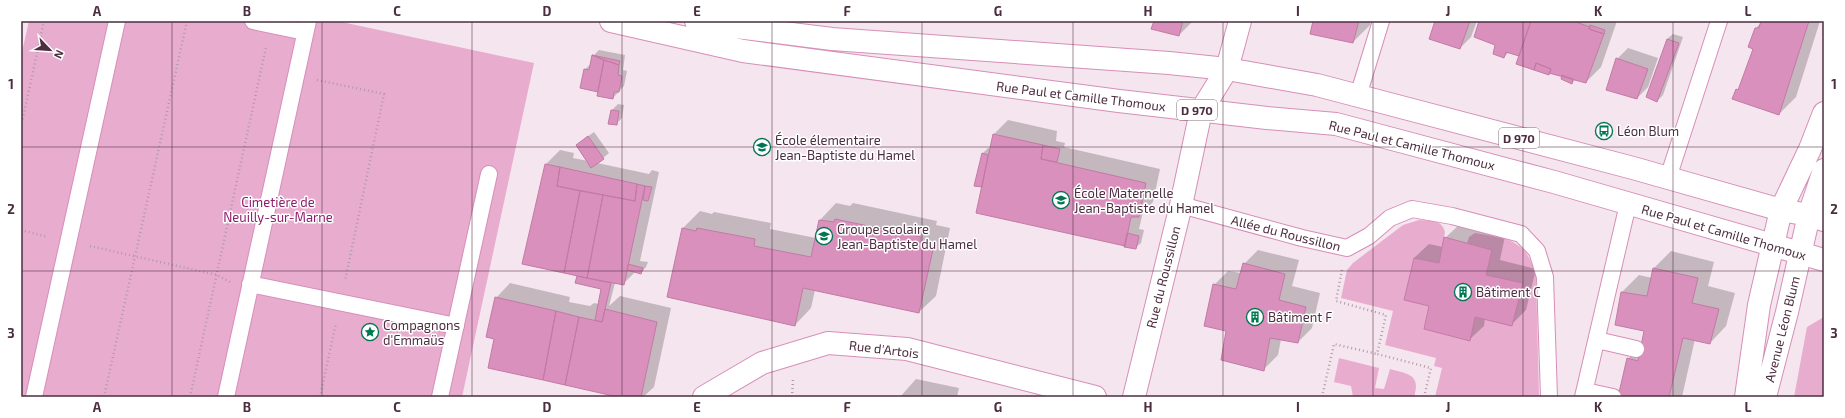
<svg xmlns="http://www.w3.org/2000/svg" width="1845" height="418" font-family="'Exo 2',sans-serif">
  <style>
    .green { fill: #e8accf }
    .shadow { fill: #0003 }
    .building { fill: #da90bc; stroke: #c27aa5 }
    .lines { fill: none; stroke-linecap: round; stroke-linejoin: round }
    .lane-casing { stroke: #d78eb9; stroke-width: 18 }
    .street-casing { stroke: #d78eb9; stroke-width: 24 }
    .secondary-casing { stroke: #d78eb9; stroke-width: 24 }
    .primary-casing { stroke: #d78eb9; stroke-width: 24 }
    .path { stroke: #b09aa7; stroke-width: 2.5; stroke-dasharray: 1 3; stroke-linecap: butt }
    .lane { stroke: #fff; stroke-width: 16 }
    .street { stroke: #fff; stroke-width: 22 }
    .secondary { stroke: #fff; stroke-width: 22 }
    .primary { stroke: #fff; stroke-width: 22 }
    .grid { fill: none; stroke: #4c2e40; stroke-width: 1; stroke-opacity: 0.55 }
    .labels { text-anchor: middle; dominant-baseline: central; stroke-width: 3; stroke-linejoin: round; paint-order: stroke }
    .shield { fill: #fff; stroke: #826d79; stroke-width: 1 }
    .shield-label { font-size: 12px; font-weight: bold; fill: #4c2e40 }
    .street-label { font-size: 13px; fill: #4c2e40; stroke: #fff }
    .poi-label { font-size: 13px; fill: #4c2e40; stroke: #fff; text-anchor: start }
    .park-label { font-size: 13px; fill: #8d1c6b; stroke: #fff }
    .neatline { fill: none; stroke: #4c2e40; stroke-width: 1.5 }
    .grid-label { font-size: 13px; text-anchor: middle; font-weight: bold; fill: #4c2e40 }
  </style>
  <rect width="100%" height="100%" fill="#f5e5ee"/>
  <path class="green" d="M29 21H337L534 63 462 397H21V56Z
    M1419 220C1430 221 1442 219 1445 232L1439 263 1414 258 1404 300 1429 306 1424 329 1469 341 1475 317 1512 325 1522 283 1486 275 1492 250 1467 243 1469 237 1475 233C1509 239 1526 239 1536 276L1539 397H1435L1442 368 1434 366 1436 358 1385 345 1393 311 1341 298 1347 270 1353 263 1403 225Z
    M1824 317V397H1794L1807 327Z
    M1339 358 1379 368 1375 388 1384 389 1390 369C1408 374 1421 374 1414 397H1353L1351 386 1334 382Z"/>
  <path class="shadow" d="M1155 21H1193L1179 35Z
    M1314 21H1371L1370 25 1353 42Z
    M1436 21H1477L1471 37 1460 48Z
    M1480 21H1617L1601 67 1586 82 1576 79 1572 83 1563 76 1520 55 1509 52 1504 57Z
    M1762 21H1820L1796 97 1779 114 1737 90 1741 86 1754 49 1756 28Z
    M1673 34 1683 37 1663 95 1657 101 1667 39Z
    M1628 48 1658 58 1648 87 1637 98 1617 59Z
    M599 50 625 55 623 70 627 71 624 86 613 98 600 91 584 70 591 64 593 56Z
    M618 104 624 105 622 118 616 124 609 123 612 110Z
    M1008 120 1057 131 1056 141 1065 143 1064 147 1160 169 1153 202 1143 212 1139 229 1144 230 1141 243 1135 248 983 186V153L988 148 991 149 994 134Z
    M594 132 609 153 597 163 649 174 652 170 659 172 640 261 648 262 646 267 641 273 636 271 623 284 615 283 609 306 620 296 671 308 654 387 643 397H622L495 339 496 298 510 283 570 297 569 302 590 306 594 303 599 304 602 288 578 276 579 275 546 164 560 150 574 153 573 158 588 161 583 140Z
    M836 203 850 206 853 203 937 221 936 225 950 228 936 296 919 312 815 290 811 308 795 325 668 296 683 228 700 211 712 214 714 212 771 223 770 229 816 238 820 220Z
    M1460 224 1505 236 1500 260 1536 269 1526 310 1512 324 1485 318 1484 326 1469 340 1430 306 1414 258 1429 244 1443 247 1445 238Z
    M1258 250 1299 260 1292 286 1320 293 1312 328 1298 342 1281 339 1278 355 1263 370 1228 331 1214 285 1228 271 1241 273 1244 264Z
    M1671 251 1714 262 1708 286 1735 293 1726 326 1710 343 1695 339 1682 397H1619L1628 359 1643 344 1645 331 1616 324 1622 292 1639 275 1652 278 1654 268Z
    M916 379 959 388 957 397H900Z"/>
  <path class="building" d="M1154 21H1183L1179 36 1151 29Z
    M1313 21H1359L1353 43 1310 34Z
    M1435 21H1470L1460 49 1429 39Z
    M1479 21H1531L1519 56 1506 52 1504 58 1493 54 1495 45 1474 37Z
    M1531 21H1573L1590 27 1589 29 1604 34 1586 83 1549 73 1551 69 1536 63 1534 70 1516 64Z
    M1761 21H1809L1779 115 1732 99 1736 89 1738 90 1753 49 1748 47 1755 28H1759Z
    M1590 25 1605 30 1604 34 1589 29Z
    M1667 39 1679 43 1657 102 1646 97Z
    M592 55 620 61 619 65 604 60Z
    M592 55 604 60 598 92 580 88 584 69 589 70Z
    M1616 58 1648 69 1637 99 1606 90Z
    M604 60 619 65 618 75 622 76 619 92H614L613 99 597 96Z
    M1536 63 1551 69 1549 75 1534 70Z
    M1562 75 1573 79 1572 84 1561 79Z
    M611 110 619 111 617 125 608 124Z
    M993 134 1043 145 1041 159 1146 183 1139 217H1131L1125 246 976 213Z
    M588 136 604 159 591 168 576 145Z
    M1043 145 1060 149 1057 162 1041 159Z
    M982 153 988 155 982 187 974 186Z
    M545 164 560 167 557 186 580 191 564 273 522 264Z
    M560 167 637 184 635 201 557 186Z
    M637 184 645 186 624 285 587 278 603 195 635 201Z
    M645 186 652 187 648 201 643 200Z
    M580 191 603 195 587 278 564 273Z
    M835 219 921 237 920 241 934 245 919 313 803 288 795 326 667 297 682 228 696 231 697 228 755 239 754 246 811 257 819 220 834 222Z
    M1127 233 1139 236 1136 249 1124 247Z
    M1444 237 1492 250 1486 275 1523 283 1512 326 1475 317 1470 341 1424 329 1429 306 1404 300 1414 258 1439 263Z
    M1243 263 1285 274 1279 300 1306 307 1298 343 1270 338 1264 371 1221 360 1226 331 1204 326 1213 284 1236 289Z
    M628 264 643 268 641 274 627 270Z
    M1653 268 1698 278 1692 303 1719 309 1710 344 1683 338 1669 397H1618L1627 358 1638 361 1644 331 1615 325 1621 292 1647 296Z
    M577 276 611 283 602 322 595 320 601 289 575 283Z
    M495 297 556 311 543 380 488 368 494 339 486 337Z
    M605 309 657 322 641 397H618L565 385 579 317 602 322Z
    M556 311 579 317 565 385 543 380Z"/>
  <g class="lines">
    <g class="lane-casing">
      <path id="lane" d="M253 21 305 32
        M1358 96 1381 21
        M1668 178 1719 21
        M1181 205 1302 238 1347 248 1369 236 1390 218 1412 209 1452 216 1521 234 1537 251 1545 277 1549 397
        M250 284 456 326
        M1597 340 1636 349
        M1585 391 1613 397
        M34 397 117 21
        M226 397 308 21
        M440 397 489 174
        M1583 397 1628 204"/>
    </g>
    <g class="street-casing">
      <path id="street" d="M704 397 762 363 828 343 907 349 1095 397
        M1134 397 1181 205 1201 111 1227 69 1240 21"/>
    </g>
    <g class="secondary-casing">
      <path id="secondary" d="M1746 397 1759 305 1781 210 1810 149 1824 113
        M1765 397 1787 312 1809 215 1824 170"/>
    </g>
    <g class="primary-casing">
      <path id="primary" d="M611 21 743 51 1119 101 1267 118 1336 124 1554 182 1824 260
        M696 21 704 23 832 39 1169 63 1227 69 1317 85 1633 168 1781 210 1809 215 1824 220"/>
    </g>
    <path class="path" d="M317 80 384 94 345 281
      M21 127 44 21
      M21 230 48 237
      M90 246 217 275 230 282
      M1342 270 1336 301 1386 315 1377 354 1431 368 1424 397
      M104 397 187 21
      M190 397 266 47
      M320 397 336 323
      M792 397 793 379
      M1322 397 1334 344 1377 354"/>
    <use href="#lane" class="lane"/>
    <use href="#street" class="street"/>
    <use href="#secondary" class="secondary"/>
    <use href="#primary" class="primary"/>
  </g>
  <path class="grid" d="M172 21V397M322 21V397M472 21V397M622 21V397M772 21V397M922 21V397M1073 21V397M1223 21V397M1373 21V397M1523 21V397M1673 21V397M21 147H1824M21 271H1824"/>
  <defs>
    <g id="bus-ring" transform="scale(0.9)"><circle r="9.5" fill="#fff" stroke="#007652" stroke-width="1.5"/><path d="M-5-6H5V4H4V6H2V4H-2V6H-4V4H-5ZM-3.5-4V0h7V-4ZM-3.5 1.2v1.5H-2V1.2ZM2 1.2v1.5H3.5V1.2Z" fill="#007652"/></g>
    <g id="school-ring" transform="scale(0.9)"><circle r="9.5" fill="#fff" stroke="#007652" stroke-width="1.5"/><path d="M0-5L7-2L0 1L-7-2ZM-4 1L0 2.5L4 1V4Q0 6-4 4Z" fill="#007652"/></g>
    <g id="building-ring" transform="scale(0.9)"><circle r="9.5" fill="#fff" stroke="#007652" stroke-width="1.5"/><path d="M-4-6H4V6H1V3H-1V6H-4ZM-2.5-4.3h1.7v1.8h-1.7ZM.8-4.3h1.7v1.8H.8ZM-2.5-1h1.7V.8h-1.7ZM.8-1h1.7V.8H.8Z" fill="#007652"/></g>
    <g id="sight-ring" transform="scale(0.9)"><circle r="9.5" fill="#fff" stroke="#007652" stroke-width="1.5"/><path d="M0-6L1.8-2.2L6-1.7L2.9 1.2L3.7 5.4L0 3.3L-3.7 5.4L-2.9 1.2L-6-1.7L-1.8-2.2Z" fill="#007652"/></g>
  </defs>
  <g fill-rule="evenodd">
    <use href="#bus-ring" x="1604" y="131"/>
    <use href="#school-ring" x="762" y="147"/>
    <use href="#school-ring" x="1061" y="200"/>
    <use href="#school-ring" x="824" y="236"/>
    <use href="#building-ring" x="1463" y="292"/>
    <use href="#building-ring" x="1255" y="317"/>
    <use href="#sight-ring" x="370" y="332"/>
  </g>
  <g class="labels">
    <g class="shield">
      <rect x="1177" y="100" width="40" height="20" rx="3"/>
      <rect x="1499" y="128" width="40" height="20" rx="3"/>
    </g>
    <g class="shield-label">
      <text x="1197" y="110">D 970</text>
      <text x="1519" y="138">D 970</text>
    </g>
    <g class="street-label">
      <text transform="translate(1081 96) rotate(7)">Rue Paul et Camille Thomoux</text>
      <text transform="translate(1412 145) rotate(14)">Rue Paul et Camille Thomoux</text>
      <text transform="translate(1724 232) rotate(16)">Rue Paul et Camille Thomoux</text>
      <text transform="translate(1286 233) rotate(14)">Allée du Roussillon</text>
      <text transform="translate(1163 277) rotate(-76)">Rue du Roussillon</text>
      <text transform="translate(1782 329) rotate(-76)">Avenue Léon Blum</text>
      <text transform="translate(884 349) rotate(7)">Rue d'Artois</text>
    </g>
    <g class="poi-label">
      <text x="1617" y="131">Léon Blum</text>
      <text x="775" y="140">École élementaire<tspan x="775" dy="15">Jean-Baptiste du Hamel</tspan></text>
      <text x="1074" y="193">École Maternelle<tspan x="1074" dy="15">Jean-Baptiste du Hamel</tspan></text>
      <text x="837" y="229">Groupe scolaire<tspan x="837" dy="15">Jean-Baptiste du Hamel</tspan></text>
      <text x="1476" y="292">Bâtiment C</text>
      <text x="1268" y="317">Bâtiment F</text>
      <text x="383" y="325">Compagnons<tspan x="383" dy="15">d'Emmaüs</tspan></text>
    </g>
    <g class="park-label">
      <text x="278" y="202">Cimetière de<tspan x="278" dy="15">Neuilly-sur-Marne</tspan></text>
    </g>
  </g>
  <rect width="1845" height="418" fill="none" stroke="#ffffff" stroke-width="44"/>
  <g transform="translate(50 50) rotate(115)" stroke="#ffffff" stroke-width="3" paint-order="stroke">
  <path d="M0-3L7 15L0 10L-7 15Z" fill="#4c2e40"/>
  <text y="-6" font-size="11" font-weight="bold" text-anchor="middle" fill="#4c2e40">N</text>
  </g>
  <rect x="22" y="22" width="1801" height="374" class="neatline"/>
  <g class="grid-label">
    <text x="97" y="16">A</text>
    <text x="247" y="16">B</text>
    <text x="397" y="16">C</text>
    <text x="547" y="16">D</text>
    <text x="697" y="16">E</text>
    <text x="847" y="16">F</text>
    <text x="998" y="16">G</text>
    <text x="1148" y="16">H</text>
    <text x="1298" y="16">I</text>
    <text x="1448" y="16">J</text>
    <text x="1598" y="16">K</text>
    <text x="1748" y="16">L</text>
    <text x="11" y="89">1</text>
    <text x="1834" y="89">1</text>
    <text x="11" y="214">2</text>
    <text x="1834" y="214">2</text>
    <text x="11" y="338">3</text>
    <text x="1834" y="338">3</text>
    <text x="97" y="412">A</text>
    <text x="247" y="412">B</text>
    <text x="397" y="412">C</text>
    <text x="547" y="412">D</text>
    <text x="697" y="412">E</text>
    <text x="847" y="412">F</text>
    <text x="998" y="412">G</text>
    <text x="1148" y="412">H</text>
    <text x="1298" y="412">I</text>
    <text x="1448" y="412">J</text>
    <text x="1598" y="412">K</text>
    <text x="1748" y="412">L</text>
  </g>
</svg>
